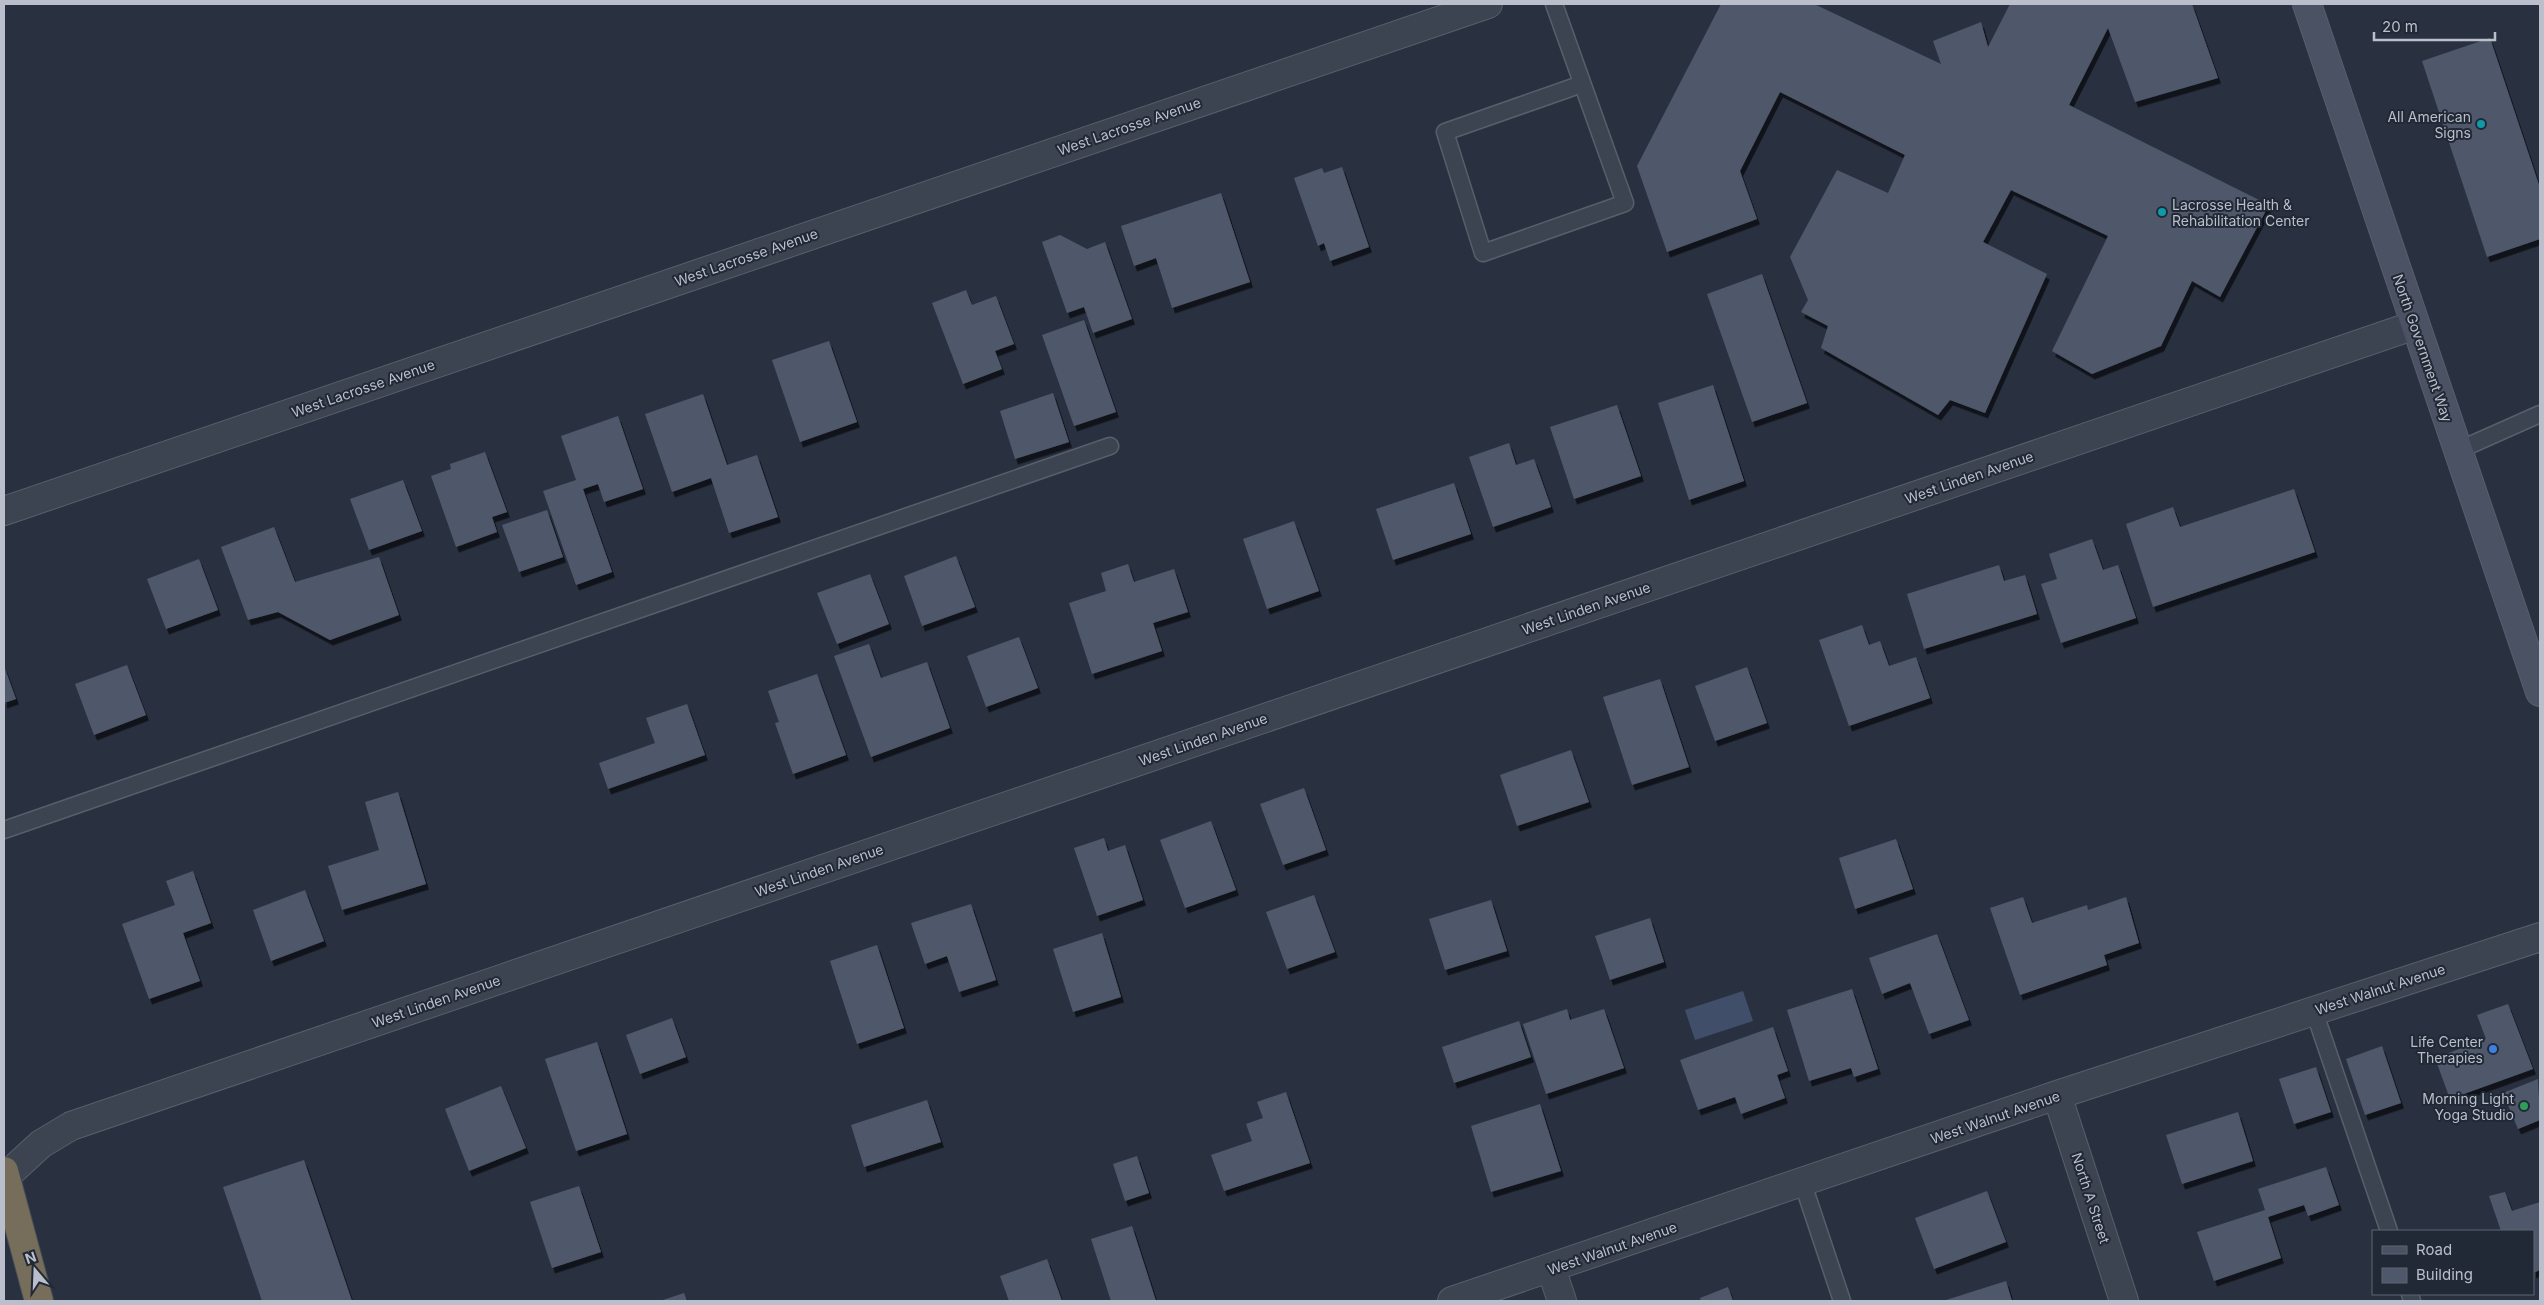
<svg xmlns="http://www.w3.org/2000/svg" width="2544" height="1305" font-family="Inter,sans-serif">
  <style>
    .water { fill: #404e69 }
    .building { fill: #4f586a; filter: url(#shadow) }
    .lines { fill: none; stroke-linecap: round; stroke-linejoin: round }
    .lane-casing { stroke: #585f6b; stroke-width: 19 }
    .street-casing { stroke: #585f6b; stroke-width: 30 }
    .secondary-casing { stroke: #585f6b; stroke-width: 30 }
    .highway-casing { stroke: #444c58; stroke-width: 30 }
    .lane { stroke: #3d4451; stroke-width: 16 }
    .street { stroke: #3d4451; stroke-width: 28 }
    .secondary { stroke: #4b5264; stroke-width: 28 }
    .highway { stroke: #766d5a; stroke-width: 28 }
    .culture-dot { fill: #0f9aa8; stroke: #212936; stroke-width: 2 }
    .shop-dot { fill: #3f7fe0; stroke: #212936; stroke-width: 2 }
    .leisure-dot { fill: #2e9e5b; stroke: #212936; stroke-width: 2 }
    .labels { text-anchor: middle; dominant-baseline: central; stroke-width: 4; stroke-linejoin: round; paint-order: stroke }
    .poi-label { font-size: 14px; fill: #babfcb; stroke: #212936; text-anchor: end }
    .street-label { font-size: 14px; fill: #babfcb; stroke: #212936 }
  </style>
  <defs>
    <filter id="shadow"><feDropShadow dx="3" dy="5.5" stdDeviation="0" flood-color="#0009"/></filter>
  </defs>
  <rect width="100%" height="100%" fill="#293141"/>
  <path class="water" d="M1743 991 1753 1021 1695 1040 1685 1010Z"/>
  <path class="building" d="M1721 4H1814L1941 64 1933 41 1981 22 1988 47 2010 4H2192L2218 78 2135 102 2108 28 2069 105 2269 205 2220 297 2192 281 2161 346 2092 374 2052 351 2108 236 2011 190 1983 242 2047 274 1985 413 1950 400 1938 415 1821 348 1828 326 1801 312 1808 300 1790 257 1837 170 1888 193 1905 155 1780 92 1740 171 1757 219 1667 252 1637 166Z
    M2490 38 2540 188V239L2487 257 2422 61Z
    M1342 167 1369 247 1330 261 1324 243 1318 246 1294 178 1322 168 1324 173Z
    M1221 193 1250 282 1172 308 1156 258 1134 266 1121 226Z
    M1060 235 1087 249 1105 242 1132 319 1093 333 1084 307 1067 313 1042 242Z
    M1762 274 1807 403 1752 422 1707 294Z
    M966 290 972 305 996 296 1014 344 995 351 1002 369 963 384 932 303Z
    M1084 320 1116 412 1074 426 1042 335Z
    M829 341 857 422 800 442 772 360Z
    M1713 385 1744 481 1689 500 1658 403Z
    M1053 393 1069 442 1015 459 1000 411Z
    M703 394 727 465 757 455 778 517 729 533 711 478 672 492 645 414Z
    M1617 405 1641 476 1574 499 1550 427Z
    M618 416 643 489 604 502 598 484 583 489 612 572 576 585 543 491 576 480 561 436Z
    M1509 443 1516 465 1534 459 1551 507 1493 527 1469 457Z
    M485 452 507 512 492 517 497 532 456 547 431 476 451 469 450 464Z
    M403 480 422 531 369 550 350 499Z
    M1454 483 1471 534 1393 560 1376 509Z
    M2294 489 2315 552 2153 607 2126 524 2173 507 2180 527Z
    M547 510 563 557 519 572 502 525Z
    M1294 521 1319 591 1267 609 1243 539Z
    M274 527 295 582 379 557 399 615 330 640 278 612 248 620 221 547Z
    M2092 539 2103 570 2118 565 2136 618 2061 643 2041 584 2057 579 2049 554Z
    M956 556 975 607 922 626 904 576Z
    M199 559 218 610 166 629 147 579Z
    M1128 564 1134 582 1174 569 1188 612 1153 623 1162 651 1092 674 1069 603 1106 591 1101 573Z
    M1999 565 2004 581 2025 575 2037 614 1924 649 1907 594Z
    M870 574 889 624 837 644 817 593Z
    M1862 625 1869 645 1880 641 1889 666 1916 657 1930 698 1849 726 1819 640Z
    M1019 637 1038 688 986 707 967 656Z
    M869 644 881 678 927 662 950 728 871 757 834 656Z
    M127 665 146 715 94 735 75 684Z
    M4 666 16 699 4 703Z
    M1747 667 1767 723 1715 741 1695 686Z
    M817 674 846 755 793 774 775 723 779 722 768 691Z
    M1660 679 1689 767 1632 785 1603 697Z
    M687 704 705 755 608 789 599 763 655 743 646 718Z
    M1571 750 1589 802 1517 826 1500 775Z
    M1304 788 1326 850 1283 865 1260 804Z
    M398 792 426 884 342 910 328 866 379 850 365 802Z
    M1211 821 1236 890 1185 908 1160 840Z
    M1104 838 1108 851 1125 845 1143 900 1097 916 1074 848Z
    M1896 839 1913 889 1855 909 1839 858Z
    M193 871 211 923 183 933 200 981 149 999 122 924 175 905 166 881Z
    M305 890 324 941 271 961 253 910Z
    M1314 895 1335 952 1287 969 1266 912Z
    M2023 897 2032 923 2087 905 2088 910 2126 897 2139 943 2104 955 2107 965 2020 995 1990 908Z
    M1491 900 1507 951 1445 970 1429 919Z
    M971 904 996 980 959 992 947 956 925 964 911 923Z
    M1650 918 1664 962 1610 980 1595 936Z
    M1102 933 1121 997 1073 1012 1053 949Z
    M1937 934 1969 1020 1929 1034 1910 983 1882 994 1869 958Z
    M877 945 904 1028 857 1044 830 961Z
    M1852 989 1878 1069 1854 1077 1851 1068 1809 1081 1787 1010Z
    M2508 1004 2533 1069 2450 1099 2435 1058 2486 1039 2477 1015Z
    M1567 1009 1570 1020 1604 1009 1624 1068 1546 1094 1523 1024Z
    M672 1018 686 1057 640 1074 626 1035Z
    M1519 1021 1531 1057 1454 1083 1442 1047Z
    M1773 1027 1788 1071 1777 1075 1785 1098 1741 1114 1735 1097 1698 1110 1680 1060Z
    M597 1042 627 1134 576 1151 545 1059Z
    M2382 1046 2401 1103 2365 1115 2346 1059Z
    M2316 1067 2331 1112 2294 1124 2279 1079Z
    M2538 1079 2540 1120 2518 1129 2503 1093Z
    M501 1086 526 1148 469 1171 445 1109Z
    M1286 1092 1310 1163 1224 1191 1211 1155 1252 1141 1246 1124 1263 1118 1257 1102Z
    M927 1100 941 1142 864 1167 851 1125Z
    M1540 1104 1561 1171 1491 1192 1471 1126Z
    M2238 1112 2253 1161 2182 1184 2166 1135Z
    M1137 1156 1149 1193 1125 1201 1113 1164Z
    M304 1160 352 1301H262L223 1187Z
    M2326 1167 2339 1205 2308 1216 2304 1205 2268 1217 2281 1258 2214 1281 2197 1232 2265 1210 2258 1189Z
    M579 1186 601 1252 552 1268 530 1202Z
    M1987 1191 2006 1242 1934 1269 1915 1218Z
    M2505 1192 2512 1211 2540 1202V1270L2533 1273V1231H2501L2489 1196Z
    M1132 1226 1156 1301H1111L1091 1239Z
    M1047 1259 1062 1301H1009L1000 1276Z
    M2006 1281 2012 1301H1943Z
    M1728 1287 1733 1301H1701L1700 1298Z
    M684 1293 687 1301H660Z"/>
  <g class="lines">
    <g class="lane-casing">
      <path id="lane" d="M1554 4 1625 203 1483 253 1445 132 1582 84
        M2459 450 2540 414
        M4 830 1110 446
        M2314 1011 2389 1231
        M1803 1184 1842 1301
        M2410 1294 2412 1301"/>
    </g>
    <g class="street-casing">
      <path id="street" d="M4 511 1488 4
        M2057 1095 2124 1301
        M4 1178 41 1144 71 1126 2415 325
        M1551 1268 1562 1301
        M1452 1301 2057 1095 2540 937"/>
    </g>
    <g class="secondary-casing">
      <path id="secondary" d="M2307 4 2540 692"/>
    </g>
    <g class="highway-casing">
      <path id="highway" d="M4 1171 39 1301"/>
    </g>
    <use href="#lane" class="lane"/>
    <use href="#street" class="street"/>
    <use href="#secondary" class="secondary"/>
    <use href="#highway" class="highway"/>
  </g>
  <g class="culture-dot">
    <circle cx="2481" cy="124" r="5"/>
    <circle cx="2162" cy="212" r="5"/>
  </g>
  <circle class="shop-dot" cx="2493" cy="1049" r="5"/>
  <circle class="leisure-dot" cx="2524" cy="1106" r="5"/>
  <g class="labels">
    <g class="poi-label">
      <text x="2471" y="116">All American<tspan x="2471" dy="16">Signs</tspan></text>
      <text x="2172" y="204" text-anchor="start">Lacrosse Health &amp;<tspan x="2172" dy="16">Rehabilitation Center</tspan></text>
      <text x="2483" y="1041">Life Center<tspan x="2483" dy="16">Therapies</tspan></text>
      <text x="2514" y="1098">Morning Light<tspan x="2514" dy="16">Yoga Studio</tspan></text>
    </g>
    <g class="street-label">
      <text transform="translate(1129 126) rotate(-19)">West Lacrosse Avenue</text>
      <text transform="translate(746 257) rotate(-19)">West Lacrosse Avenue</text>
      <text transform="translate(2423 348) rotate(71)">North Government Way</text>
      <text transform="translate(363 388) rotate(-19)">West Lacrosse Avenue</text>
      <text transform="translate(1969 477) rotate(-19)">West Linden Avenue</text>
      <text transform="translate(1586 608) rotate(-19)">West Linden Avenue</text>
      <text transform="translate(1203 739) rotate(-19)">West Linden Avenue</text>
      <text transform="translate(819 870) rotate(-19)">West Linden Avenue</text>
      <text transform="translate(2380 989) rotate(-18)">West Walnut Avenue</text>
      <text transform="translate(436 1001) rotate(-19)">West Linden Avenue</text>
      <text transform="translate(1995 1117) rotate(-19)">West Walnut Avenue</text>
      <text transform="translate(2091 1198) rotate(72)">North A Street</text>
      <text transform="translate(1612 1248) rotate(-19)">West Walnut Avenue</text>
    </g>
  </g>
  <rect width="2544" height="1305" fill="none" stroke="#babfcb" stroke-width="10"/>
  <rect x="2372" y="1230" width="162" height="65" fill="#212936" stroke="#5e6572"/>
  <rect x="2382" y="1246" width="25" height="8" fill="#4b5264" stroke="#5e6572"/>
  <text x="2416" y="1255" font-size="15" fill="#babfcb">Road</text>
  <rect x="2382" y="1268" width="25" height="15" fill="#4f586a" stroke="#5e6572"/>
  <text x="2416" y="1280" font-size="15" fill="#babfcb">Building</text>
  <g transform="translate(35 1270) rotate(341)" stroke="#212936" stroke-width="4" paint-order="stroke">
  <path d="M0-4L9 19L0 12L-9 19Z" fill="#babfcb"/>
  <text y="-8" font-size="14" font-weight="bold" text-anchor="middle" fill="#babfcb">N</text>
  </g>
  <path d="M2374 32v8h121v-8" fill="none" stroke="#babfcb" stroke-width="2.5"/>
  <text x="2382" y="32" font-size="15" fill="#babfcb" stroke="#212936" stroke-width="4" paint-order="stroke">20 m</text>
</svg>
